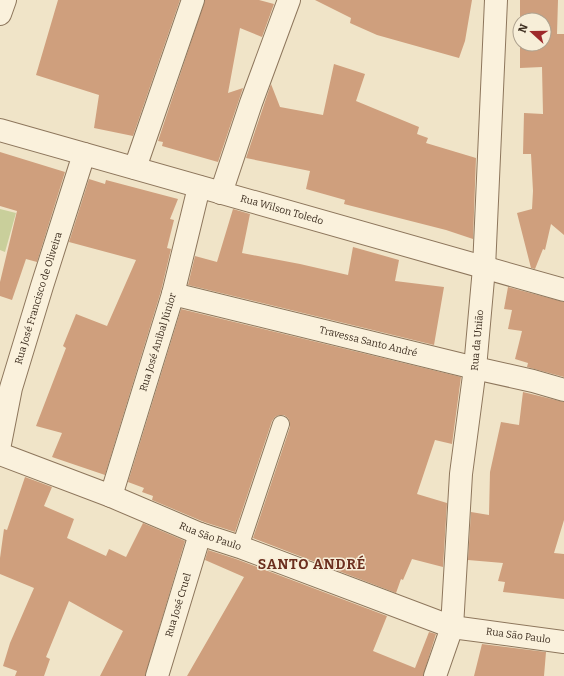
<svg xmlns="http://www.w3.org/2000/svg" width="564" height="676" font-family="Bitter,serif">
  <style>
    .green { fill: #c9cf9b }
    .building { fill: #cf9f7d; fill-rule: evenodd }
    .lines { fill: none; stroke-linecap: round; stroke-linejoin: round }
    .service-casing { stroke: #8d765c; stroke-width: 18 }
    .minor-casing { stroke: #8d765c; stroke-width: 24 }
    .service { stroke: #faf1dc; stroke-width: 16 }
    .minor { stroke: #faf1dc; stroke-width: 22 }
    .labels { text-anchor: middle; dominant-baseline: central; stroke-width: 3; stroke-linejoin: round; paint-order: stroke }
    .street-label { font-size: 10px; fill: #3d2e20; stroke: #f7eed8 }
    .district-label { font-size: 14px; font-weight: bold; letter-spacing: 1px; fill: #6b2e1e; stroke: #f7eed8 }
  </style>
  <rect width="100%" height="100%" fill="#f0e4c8"/>
  <path class="green" d="M0 209 16 213 5 252 0 250Z"/>
  <path class="building" d="M58 0H180L133 136 94 128 99 95 36 75Z
    M205 0H259L274 4 262 37 240 28 228 93 243 88 218 162 162 146 163 142 158 141Z
    M315 0H472L465 41 459 58 377 35 350 23 351 18Z
    M520 0H558L557 34H564V235L551 224 545 250 543 249 535 269 531 268 517 213 532 209 533 191 531 154H523L524 113 543 114 542 67 520 68ZM520 20H544V44H520Z
    M334 64 365 74 356 101 419 127 417 134 428 138 426 143 476 158 473 239 446 230 344 204 345 200 306 189 310 171 246 158 271 84 280 107 323 115Z
    M0 152 65 172 37 262 26 259 12 300 0 296V282L17 211 0 206Z
    M89 179 105 184 106 180 178 199 170 219 174 220 167 248 171 249 161 291 105 475 52 457 62 433 36 426 66 348 63 346 76 314 107 326 136 260 69 242Z
    M233 209 250 214 242 253 300 264 348 275 353 247 399 260 395 281 444 287 434 345 188 285 195 256 217 262Z
    M508 287 564 302V377L527 367 528 363 515 359 522 331 508 329 512 310 504 309Z
    M181 309 461 377 452 444 435 440 417 494 447 503 443 567 412 559 403 580 401 579 396 593 253 538 290 427V422L288 418 284 415H279L275 417 272 421 235 532 204 522 152 500 153 496 142 492 144 488 128 482Z
    M523 392 564 402V520L554 553 564 554V599L503 592 505 582 498 581 503 563 468 560 471 512 489 515 490 472 501 422 519 425Z
    M25 477 52 487 44 506 74 519 67 538 106 556 109 549 126 557 143 523 185 541 145 676H100L123 631 69 601 46 657 50 659 44 676H15L17 671 3 666 10 643 34 588 0 574V558L4 529 7 530Z
    M208 550 236 559 387 616 373 651 415 668 429 632 436 634 423 676H187L244 577 205 560Z
    M482 644 546 652 544 676H474Z"/>
  <g class="lines">
    <g class="service-casing">
      <path id="service" d="M240 547 281 424"/>
    </g>
    <g class="minor-casing">
      <g id="minor">
        <path d="M0 14 5 0"/>
        <path id="s1" d="M0 130 564 290"/>
        <path d="M135 168 193 0"/>
        <path d="M221 193 251 103 289 0"/>
        <path id="s2" d="M173 294 475 368 533 381 564 390"/>
        <path id="s3" d="M0 444 11 388 42 286 84 154"/>
        <path id="s4" d="M0 454 111 496 200 534 240 547 452 627 564 642"/>
        <path id="s5" d="M111 496 173 294 199 187"/>
        <path id="s6" d="M157 676 200 534"/>
        <path id="s7" d="M435 676 452 627 461 474 475 368 484 268 496 0"/>
      </g>
    </g>
    <use href="#service" class="service"/>
    <use href="#minor" class="minor"/>
  </g>
  <g class="labels">
    <g class="street-label">
      <text stroke="none"><textPath href="#s1" startOffset="293">Rua Wilson Toledo</textPath></text>
      <text stroke="none"><textPath href="#s3" startOffset="151">Rua José Francisco de Oliveira</textPath></text>
      <text stroke="none"><textPath href="#s7" startOffset="340">Rua da União</textPath></text>
      <text stroke="none"><textPath href="#s5" startOffset="161">Rua José Anibal Júnior</textPath></text>
      <text stroke="none"><textPath href="#s2" startOffset="201">Travessa Santo André</textPath></text>
      <text stroke="none"><textPath href="#s4" startOffset="226">Rua São Paulo</textPath></text>
      <text stroke="none"><textPath href="#s6" startOffset="74">Rua José Cruel</textPath></text>
      <text stroke="none"><textPath href="#s4" startOffset="551">Rua São Paulo</textPath></text>
    </g>
    <g class="district-label">
      <text x="312" y="564">SANTO ANDRÉ</text>
    </g>
  </g>
  <g transform="translate(532 32) rotate(291)"><circle r="19" fill="#f7eed8" stroke="#ada18e"/>
  <path d="M0-3L7 15L0 10L-7 15Z" fill="#9e2a2b"/>
  <text y="-6" font-size="11" font-weight="bold" text-anchor="middle" fill="#3d2e20">N</text>
  </g>
</svg>
